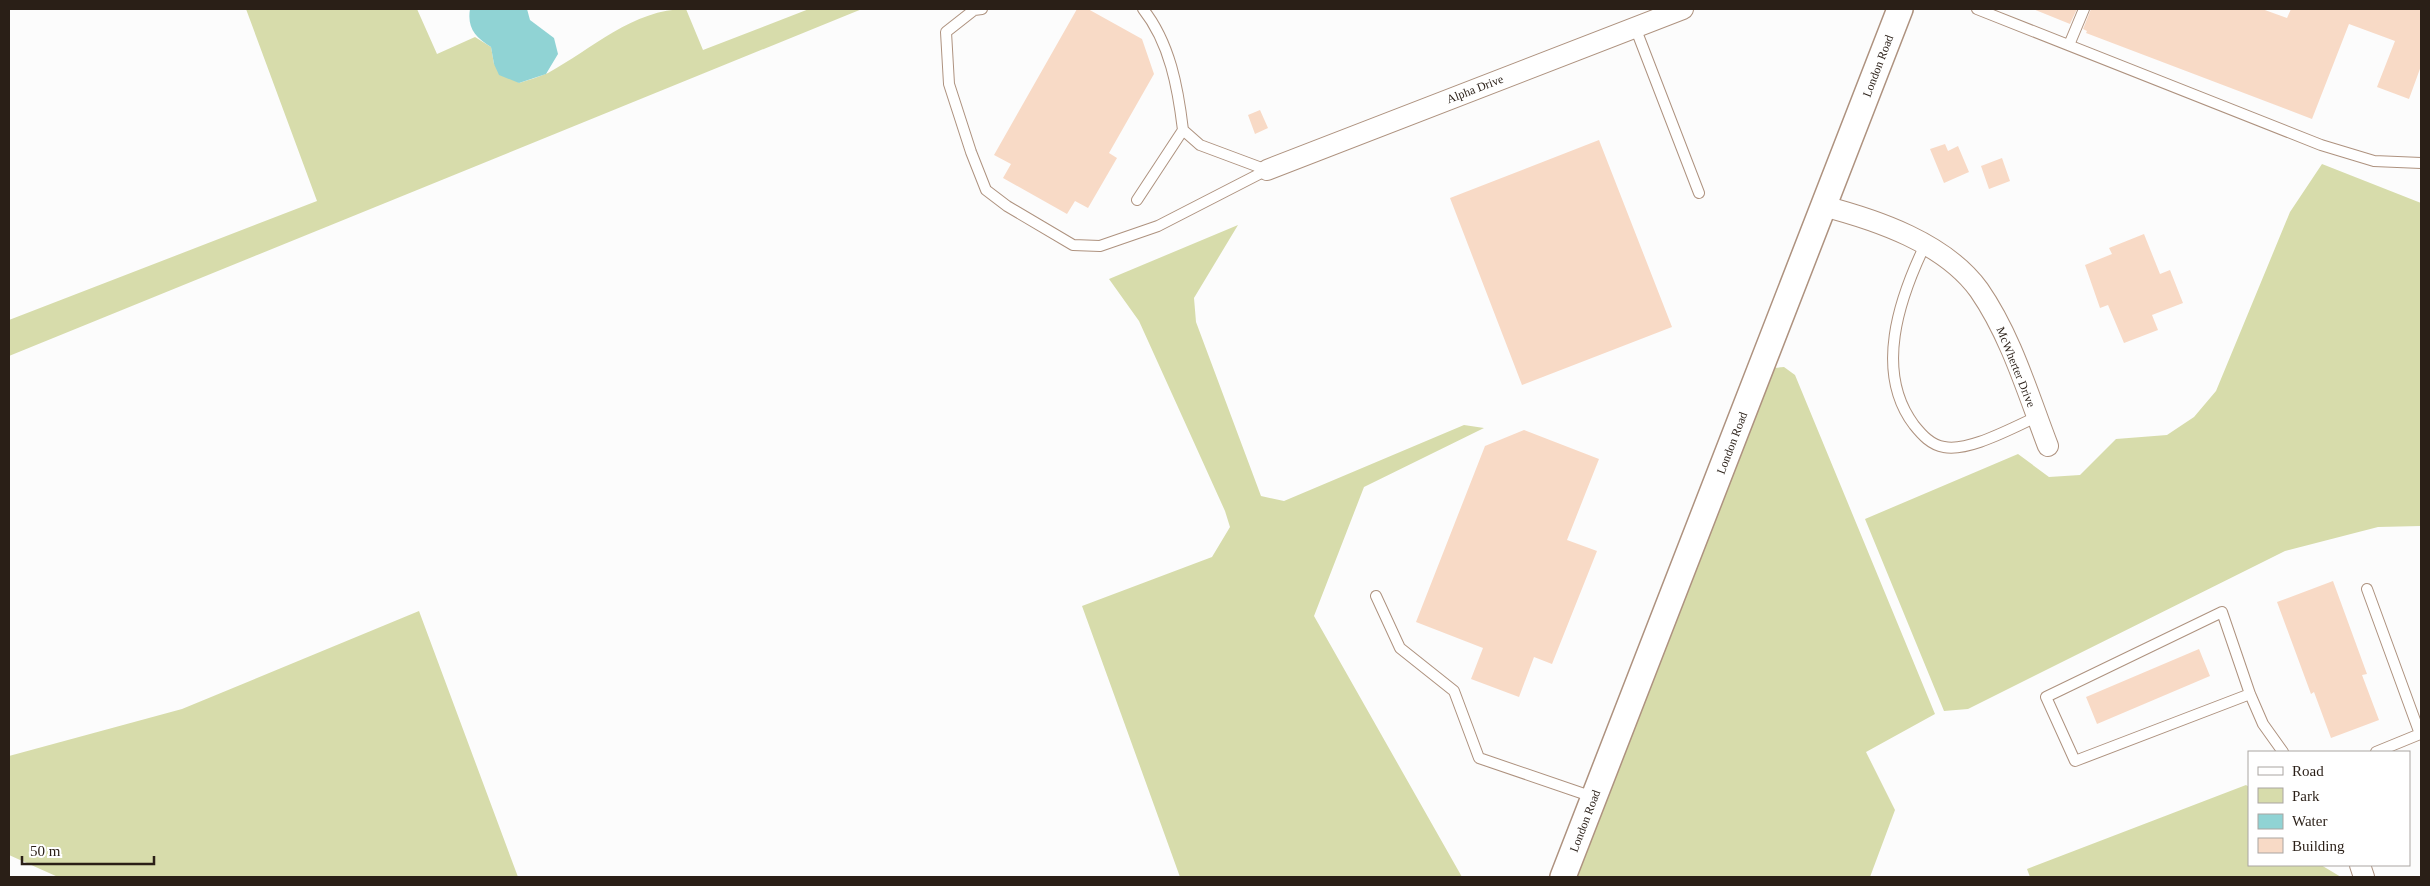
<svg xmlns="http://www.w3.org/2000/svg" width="2430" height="886" font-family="'Times New Roman',serif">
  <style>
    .green { fill: #d7dcab }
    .water { fill: #90d3d4 }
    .building { fill: #f8dac6 }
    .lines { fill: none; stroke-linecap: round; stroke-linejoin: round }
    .service-casing { stroke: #ae927f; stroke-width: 12 }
    .minor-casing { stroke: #ae927f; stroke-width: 22 }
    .tertiary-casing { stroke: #ae927f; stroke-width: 28 }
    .service { stroke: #fff; stroke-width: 10 }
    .minor { stroke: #fff; stroke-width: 20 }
    .tertiary { stroke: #fff; stroke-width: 25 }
    .labels { text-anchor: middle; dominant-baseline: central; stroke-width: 4.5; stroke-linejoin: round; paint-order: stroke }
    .street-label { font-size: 12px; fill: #2a1f17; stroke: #fff }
  </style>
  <rect width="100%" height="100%" fill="#fcfcfc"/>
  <path class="green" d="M246 9H417L437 54 475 37 491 47 494 64 519 83C528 80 539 77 548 73 592 49 633 9 686 9L703 50 809 9H862L9 356V320L317 201Z
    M2322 164 2421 203V526L2378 527 2285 551 1968 709 1944 711 1865 519 2018 454 2049 477 2080 475 2116 439 2167 435 2194 417 2216 391 2290 212Z
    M1238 225 1194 298 1196 322 1261 496 1284 501 1464 425 1484 428 1364 487 1314 616 1462 877H1180L1082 606 1212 557 1230 527 1225 511 1139 321 1109 279Z
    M1784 367 1795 375 1935 714 1866 752 1895 810 1870 877H1576L1774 368Z
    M419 611 518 877H58L9 855V756L182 709Z
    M2246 785 2249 787V865H2321L2341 877H2030L2027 869Z"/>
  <path class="water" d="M470 9H527L530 20 554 38 558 54 546 74 519 83 499 75 494 64 491 47C475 37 467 28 470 9Z"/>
  <path class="building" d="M1077 9H1088L1142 39 1154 74 1109 153 1117 158 1088 208 1075 201 1067 214 1003 178 1011 164 994 155Z
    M2033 9H2077L2070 24Z
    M2091 9H2262L2287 18 2291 9H2421V66L2409 99 2377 87 2395 41 2349 24 2312 119 2086 33 2087 31 2083 29Z
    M1260 110 1268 128 1255 134 1248 115Z
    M1599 140 1672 327 1522 385 1450 198Z
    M1945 144 1948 151 1958 146 1969 172 1944 183 1930 149Z
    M2002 158 2010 181 1989 189 1981 166Z
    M2144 234 2160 274 2170 270 2183 303 2152 315 2158 330 2124 343 2108 305 2100 308 2085 265 2112 254 2109 248Z
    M1524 430 1599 459 1567 540 1597 551 1552 664 1534 657 1519 697 1471 679 1483 648 1416 622 1485 446Z
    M2333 581 2367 674 2362 675 2379 720 2331 738 2314 692 2311 694 2277 602Z
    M2199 649 2210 676 2097 724 2086 697Z"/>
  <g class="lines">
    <g class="service-casing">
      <path id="service" d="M982 9 974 10 946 32 949 84 971 152 986 190 1007 206 1073 245 1100 246 1158 226 1267 170
        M1143 9C1170 43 1178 88 1183 130L1200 145 1267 170
        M1977 9 2321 145 2374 161 2421 163
        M1635 27 1699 193
        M2069 45 2084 9
        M1137 200 1183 130
        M1925 245C1899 299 1874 372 1914 425 1922 435 1931 445 1944 447 1970 452 2013 427 2037 417
        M2367 589 2420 734 2376 752
        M1376 596 1400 648 1454 691 1479 758 1593 797
        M2250 694 2075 761 2046 697 2222 612 2250 694 2263 724 2283 752"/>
    </g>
    <g class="minor-casing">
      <path id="minor" d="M1267 170 1683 9
        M1823 206C1877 220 1945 243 1979 290 2011 336 2028 394 2048 446
        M2360 865 2364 877"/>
    </g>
    <g class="tertiary-casing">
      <path id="tertiary" d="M1563 877 1900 9"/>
    </g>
    <use href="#service" class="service"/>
    <use href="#minor" class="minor"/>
    <use href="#tertiary" class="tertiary"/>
  </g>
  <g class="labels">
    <g class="street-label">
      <text transform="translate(1878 66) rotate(-69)">London Road</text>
      <text transform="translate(1475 89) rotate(-21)">Alpha Drive</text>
      <text transform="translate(2016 367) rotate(68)">McWherter Drive</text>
      <text transform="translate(1732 443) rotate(-69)">London Road</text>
      <text transform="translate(1585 821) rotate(-69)">London Road</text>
    </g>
  </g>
  <rect width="2430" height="886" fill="none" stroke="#2a1f17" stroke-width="20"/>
  <rect x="2248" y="751" width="162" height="115" fill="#ffffff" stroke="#aaa5a2"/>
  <rect x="2258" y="767" width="25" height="8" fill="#ffffff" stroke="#aaa5a2"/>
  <text x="2292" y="776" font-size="15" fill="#2a1f17">Road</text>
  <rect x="2258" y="788" width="25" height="15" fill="#d7dcab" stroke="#aaa5a2"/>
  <text x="2292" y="801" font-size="15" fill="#2a1f17">Park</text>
  <rect x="2258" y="814" width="25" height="15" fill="#90d3d4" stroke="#aaa5a2"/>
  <text x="2292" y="826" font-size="15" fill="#2a1f17">Water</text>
  <rect x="2258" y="838" width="25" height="15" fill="#f8dac6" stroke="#aaa5a2"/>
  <text x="2292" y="851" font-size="15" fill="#2a1f17">Building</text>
  <path d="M22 856v8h132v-8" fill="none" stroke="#2a1f17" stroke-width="2.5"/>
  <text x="30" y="856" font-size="15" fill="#2a1f17" stroke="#ffffff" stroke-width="4" paint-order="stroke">50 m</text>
</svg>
